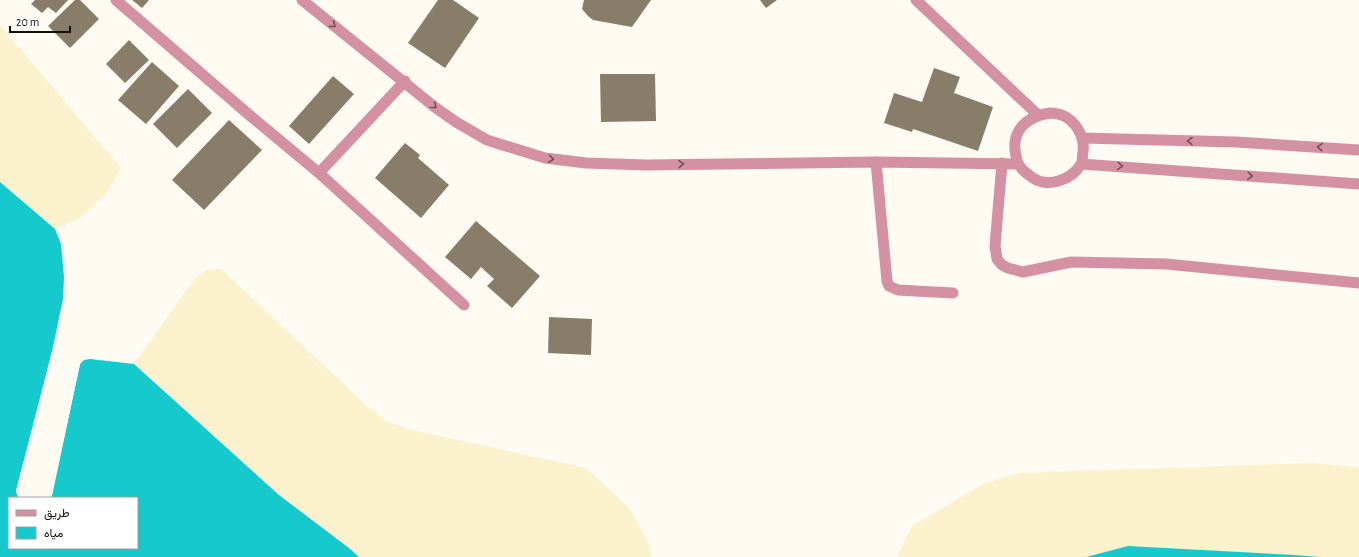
<svg xmlns="http://www.w3.org/2000/svg" width="1359" height="557" font-family="'Alegreya Sans',Vazirmatn,sans-serif">
  <style>
    .sand { fill: #fbf1cc }
    .water { fill: #15c9cd }
    .pier { fill: #fffaf2 }
    .building { fill: #877d69 }
    .lines { fill: none; stroke-linecap: round; stroke-linejoin: round }
    .service { stroke: #d491a4; stroke-width: 11 }
    .minor { stroke: #d491a4; stroke-width: 11 }
    .tertiary { stroke: #d491a4; stroke-width: 11 }
    .oneway { stroke: #745056 }
  </style>
  <rect width="100%" height="100%" fill="#fffaf2"/>
  <path class="sand" d="M0 25 121 168 106 194 79 219 55 229 0 182Z
    M221 269 366 405 386 421 408 429 586 468 630 509 650 547 651 557H359L349 548 279 495 134 364 196 277 207 270Z
    M1310 463 1359 467V557H1321L1128 546 1086 557H897L912 526 983 484 1019 473Z"/>
  <path class="water" d="M0 182 55 229 61 244 64 277 63 299 49 366 16 491 18 497 19 498H9V548H137V498H51L80 364 84 360 90 359 134 364 279 495 349 548 359 557H0Z
    M1128 546 1294 555 1321 557H1086Z"/>
  <path class="pier" d="M52 351 53 352 51 366 18 491 21 498H19L18 497 16 491Z
    M78 363 80 364 52 496 51 498H49Z"/>
  <path class="building" d="M35 0H68L56 13 48 7 42 13 31 4Z
    M75 0H80L99 19 70 48 48 26Z
    M132 0H149L142 8Z
    M438 0H453L479 18 445 68 408 43Z
    M584 0H651L632 27 593 20 588 16 582 9Z
    M760 0H777L766 8Z
    M129 40 149 60 125 83 106 64Z
    M152 62 179 86 146 124 118 100Z
    M934 68 960 77 954 93 993 107 978 151 913 129 912 132 884 123 894 93 922 102Z
    M600 74H655L656 121 601 122Z
    M333 76 354 94 309 144 289 126Z
    M188 89 212 113 177 148 153 124Z
    M229 120 262 150 204 210 172 180Z
    M405 143 420 155 418 158 449 185 421 218 375 178Z
    M476 221 540 276 512 308 487 286 494 279 481 267 471 279 445 257Z
    M549 317 592 319 591 355 548 353Z"/>
  <g class="lines">
    <path class="service" d="M1002 163 995 246 997 259 1002 265 1008 268 1023 272 1071 262 1166 264 1359 283"/>
    <path class="minor" d="M116 0 247 113 319 173 405 81
      M916 0 1038 115
      M876 162 887 281 889 286 898 290 953 293
      M319 173 464 305"/>
    <path class="tertiary" d="M302 0 436 108 456 122 487 140 545 158 586 163 647 165 876 162 1018 164
      M1050 113C1053 113 1058 114 1062 115 1076 121 1085 137 1083 152 1082 156 1083 161 1081 164 1072 180 1048 188 1033 178 1026 173 1019 168 1017 160 1009 133 1024 117 1050 113Z
      M1082 138 1236 142 1359 150
      M1081 164 1359 184"/>
  </g>
  <defs><path id="oneway-chevron" d="M-2-3.5L2.5 0L-2 3.5" fill="none" stroke-width="1.6" stroke-linecap="round" stroke-linejoin="round"/></defs>
  <g class="oneway">
    <use href="#oneway-chevron" transform="translate(333 25) rotate(38)"/>
    <use href="#oneway-chevron" transform="translate(434 106) rotate(39)"/>
    <use href="#oneway-chevron" transform="translate(1190 141) rotate(-178)"/>
    <use href="#oneway-chevron" transform="translate(1320 147) rotate(-176)"/>
    <use href="#oneway-chevron" transform="translate(551 159) rotate(8)"/>
    <use href="#oneway-chevron" transform="translate(681 164) rotate(-1)"/>
    <use href="#oneway-chevron" transform="translate(1120 166) rotate(4)"/>
    <use href="#oneway-chevron" transform="translate(1250 176) rotate(4)"/>
  </g>
  <rect x="8" y="497" width="130" height="52" fill="#ffffff" stroke="#a19f9c"/>
  <rect x="16" y="510" width="20" height="6" fill="#d491a4" stroke="#a19f9c"/>
  <text x="44" y="517" font-size="12" fill="#131008">طريق</text>
  <rect x="16" y="527" width="20" height="12" fill="#15c9cd" stroke="#a19f9c"/>
  <text x="44" y="537" font-size="12" fill="#131008">مياه</text>
  <path d="M10 26v6h60v-6" fill="none" stroke="#131008" stroke-width="2"/>
  <text x="16" y="26" font-size="12" fill="#131008" stroke="#ffffff" stroke-width="3" paint-order="stroke">20 m</text>
</svg>
